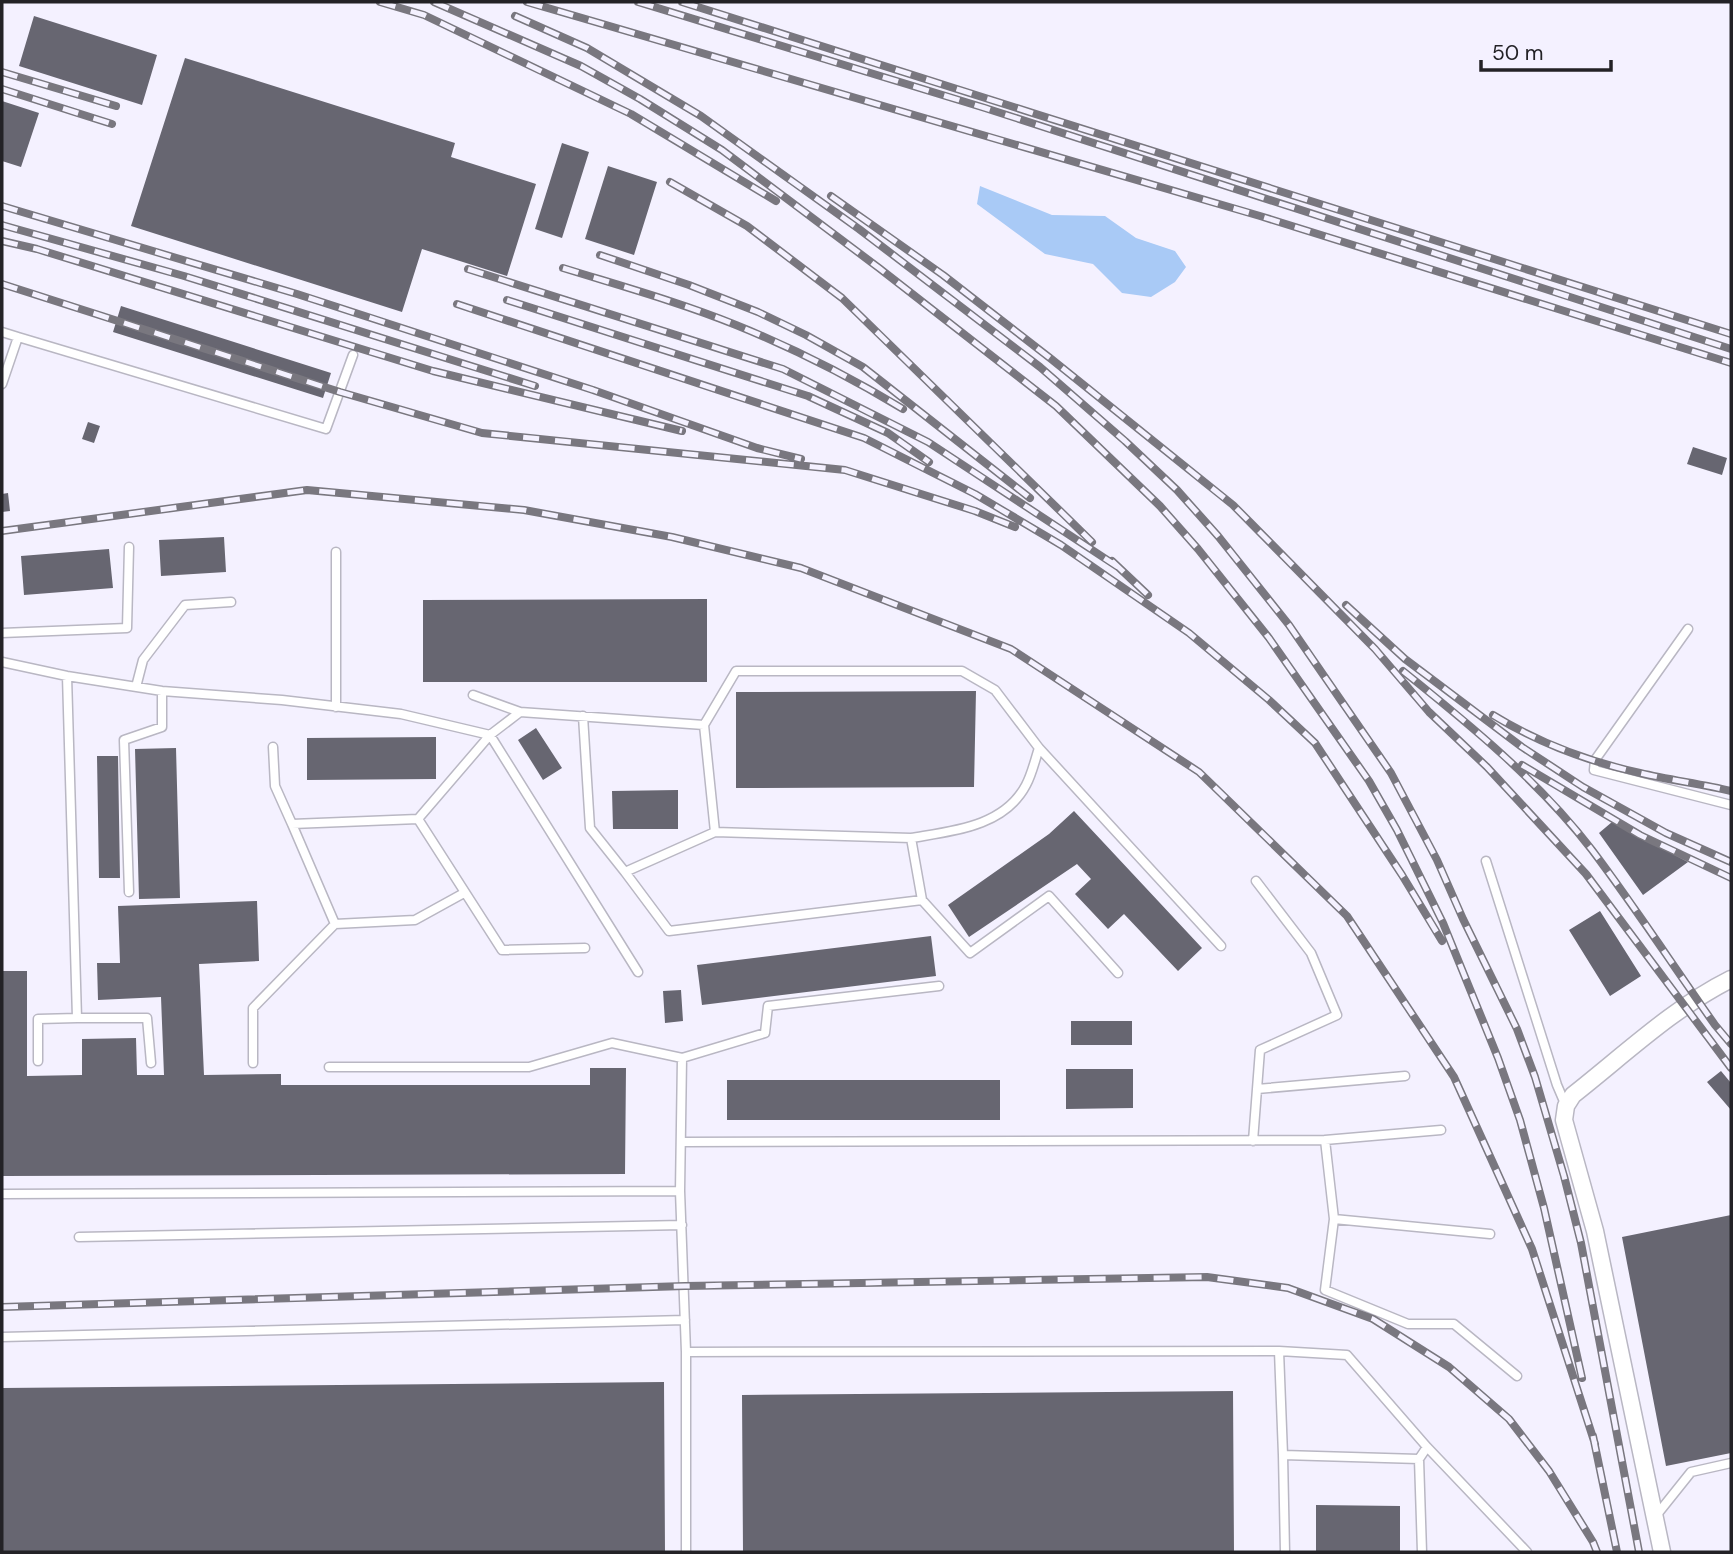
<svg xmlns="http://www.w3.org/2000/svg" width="1733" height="1554" font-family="'DM Sans',sans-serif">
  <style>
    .water { fill: #a9caf6 }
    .building { fill: #676671 }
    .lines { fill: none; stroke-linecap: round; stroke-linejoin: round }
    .service-casing { stroke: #b9b7c3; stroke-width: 11 }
    .minor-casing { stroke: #b9b7c3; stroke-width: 19 }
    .service { stroke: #fff; stroke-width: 8 }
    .minor { stroke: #fff; stroke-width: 16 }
    .rail-casing { stroke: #79777f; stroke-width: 8 }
    .rail { stroke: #f4f1ff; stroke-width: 5; stroke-dasharray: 16; stroke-linecap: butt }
  </style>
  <rect width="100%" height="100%" fill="#f4f1ff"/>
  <path class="water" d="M980 186 1052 215 1105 216 1136 238 1175 251 1186 267 1175 282 1151 297 1122 293 1093 264 1045 254 977 204Z"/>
  <path class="building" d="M34 16 157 55 142 105 19 66Z
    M185 58 455 143 451 157 536 184 507 276 422 249 402 312 131 226Z
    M2 101 39 113 21 167 2 161Z
    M562 143 589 152 562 238 535 229Z
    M608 166 657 182 634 255 585 239Z
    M121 306 331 373 323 398 113 332Z
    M88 422 100 426 94 443 82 439Z
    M1693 447 1727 458 1722 475 1687 464Z
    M8 493 10 511 2 512V494Z
    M224 537 226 572 161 576 159 540Z
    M109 549 113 588 24 595 21 556Z
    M707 599V682H423V600Z
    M976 691 974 787 736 788V692Z
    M536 728 562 768 543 780 518 740Z
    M436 737V779L307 780V738Z
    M176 748 180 898 139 899 135 749Z
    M97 756H118L120 878H99Z
    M678 790V829H613L612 791Z
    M1074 811 1202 948 1178 971 1124 914 1108 929 1075 894 1091 879 1077 864 969 937 948 905 1049 834Z
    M1612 822 1688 862 1643 895 1599 833Z
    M257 901 259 961 199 964 204 1075 281 1074V1085H590V1068H626L625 1174 2 1176V971H27V1076L82 1075V1039L136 1038 137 1075H164L161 997 98 1000 97 963H120L118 906Z
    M1600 911 1641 976 1610 996 1569 930Z
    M931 936 936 976 702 1005 697 965Z
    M681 990 683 1021 665 1023 663 991Z
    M1071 1021H1132V1045H1071Z
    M1066 1069H1133V1108L1066 1109Z
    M1721 1071 1731 1083V1110L1707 1082Z
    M727 1080H1000V1120H727Z
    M1731 1215V1453L1666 1466 1622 1237Z
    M664 1382 665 1552H2V1388Z
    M1233 1391 1234 1552H743L742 1395Z
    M1316 1505 1400 1506V1552H1316Z"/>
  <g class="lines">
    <g class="service-casing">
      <path id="service" d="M2 332 18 337 2 384
        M18 337 326 429 353 355
        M336 552V707
        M1688 629 1595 760 1594 770 1731 805
        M2 633 127 628 129 547
        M2 662 67 676 162 691 282 700 401 714 490 735 638 972
        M67 676 77 1018H147L151 1063
        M136 687 143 660 185 605 231 602
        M473 695 520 712
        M583 716 590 828 625 872 715 832
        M704 725 736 671H962L995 690 1039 748
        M273 747 275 786 292 824
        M418 819 292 824 335 924 415 920 464 893
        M911 838C952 831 1004 827 1026 785 1032 774 1035 760 1039 748L1221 946
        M1486 861 1557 1085 1566 1106
        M625 872 669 931 922 900
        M1256 881 1311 953 1337 1015 1260 1050 1257 1089 1405 1076
        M129 892 124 740 162 727V691
        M585 948 502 950 418 819 490 735 520 712 704 725 715 832 911 838 922 900 970 953 1049 896 1118 973
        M38 1061V1019L77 1018
        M253 1063V1008L335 924
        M329 1067H529L612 1043 682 1058
        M1325 1140 1334 1219 1325 1290 1408 1324H1454L1517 1376
        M1253 1141 1257 1089
        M682 1142 1325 1140 1441 1130
        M2 1194 680 1191
        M1334 1219 1490 1234
        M79 1237 682 1225
        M2 1337 685 1320
        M1279 1351 1347 1355 1427 1447
        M686 1352 1279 1351 1283 1455 1419 1459 1427 1447 1527 1552
        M1283 1455 1285 1552
        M1419 1459 1422 1552
        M1655 1517 1691 1472 1731 1463
        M686 1552V1352L680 1191 682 1058 765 1033 768 1006 939 986"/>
    </g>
    <g class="minor-casing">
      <path id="minor" d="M1662 1552 1595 1231 1564 1120 1566 1106 1573 1095C1624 1055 1673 1008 1731 979"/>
    </g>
    <use href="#service" class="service"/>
    <use href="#minor" class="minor"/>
    <g class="rail-casing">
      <path id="rail" d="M380 2 424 15 631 114 776 201
        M434 2 581 66 640 99 722 150 879 268 1056 406 1160 506 1198 549 1269 638 1369 781 1397 830 1443 923 1498 1058 1520 1120 1544 1208 1582 1378
        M527 2 1260 216 1731 363
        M638 2 985 108 1731 349
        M682 2 1731 334
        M515 16 587 48 701 116 859 229 1040 367 1125 441 1177 490 1218 536 1289 625 1391 773 1437 860 1463 919 1517 1029 1535 1077 1564 1176 1581 1243 1639 1552
        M2 72 116 106
        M2 89 112 124
        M670 182 747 226 842 298 1092 542
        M831 196 943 275 1050 358 1233 505 1375 649 1429 712 1487 767 1586 874 1731 1068
        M2 206 297 294 593 390 757 448 801 459
        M2 225 184 276 535 386
        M2 241 37 249 433 371 682 431
        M600 255 689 285 758 312 806 335 863 367 1030 498
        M563 268C621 286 679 302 736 325 793 348 850 377 903 409
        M468 269 783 369 928 442 1118 567
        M2 284 340 392 482 433 845 470 975 511 1015 527
        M507 300 808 396 888 433 929 462
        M457 304 864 438 975 494 1061 545 1189 633 1269 700 1315 743 1402 875 1442 941
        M2 531 307 490 524 510 672 537 801 568 1011 649 1199 772 1347 916 1454 1077 1532 1249 1595 1444
        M1112 561 1148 595
        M1346 605 1405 659 1522 747 1583 787 1666 833 1731 862
        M1403 671C1469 724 1540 782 1592 850 1635 907 1674 967 1715 1025L1731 1044
        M1493 715C1537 742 1590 762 1640 773 1670 780 1701 784 1731 791
        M1522 765 1640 835 1731 878
        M2 1307 685 1286 1207 1277 1288 1288 1373 1319 1449 1367 1509 1419 1549 1471 1593 1542 1597 1552
        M1593 1436 1617 1552"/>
    </g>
    <use href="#rail" class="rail"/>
  </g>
  <rect width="1733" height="1554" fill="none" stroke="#232226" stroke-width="7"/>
  <path d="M1481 60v10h130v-10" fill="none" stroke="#232226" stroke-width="3.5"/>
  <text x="1492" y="60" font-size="21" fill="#232226" stroke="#f4f1ff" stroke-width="5" paint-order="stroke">50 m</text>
</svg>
